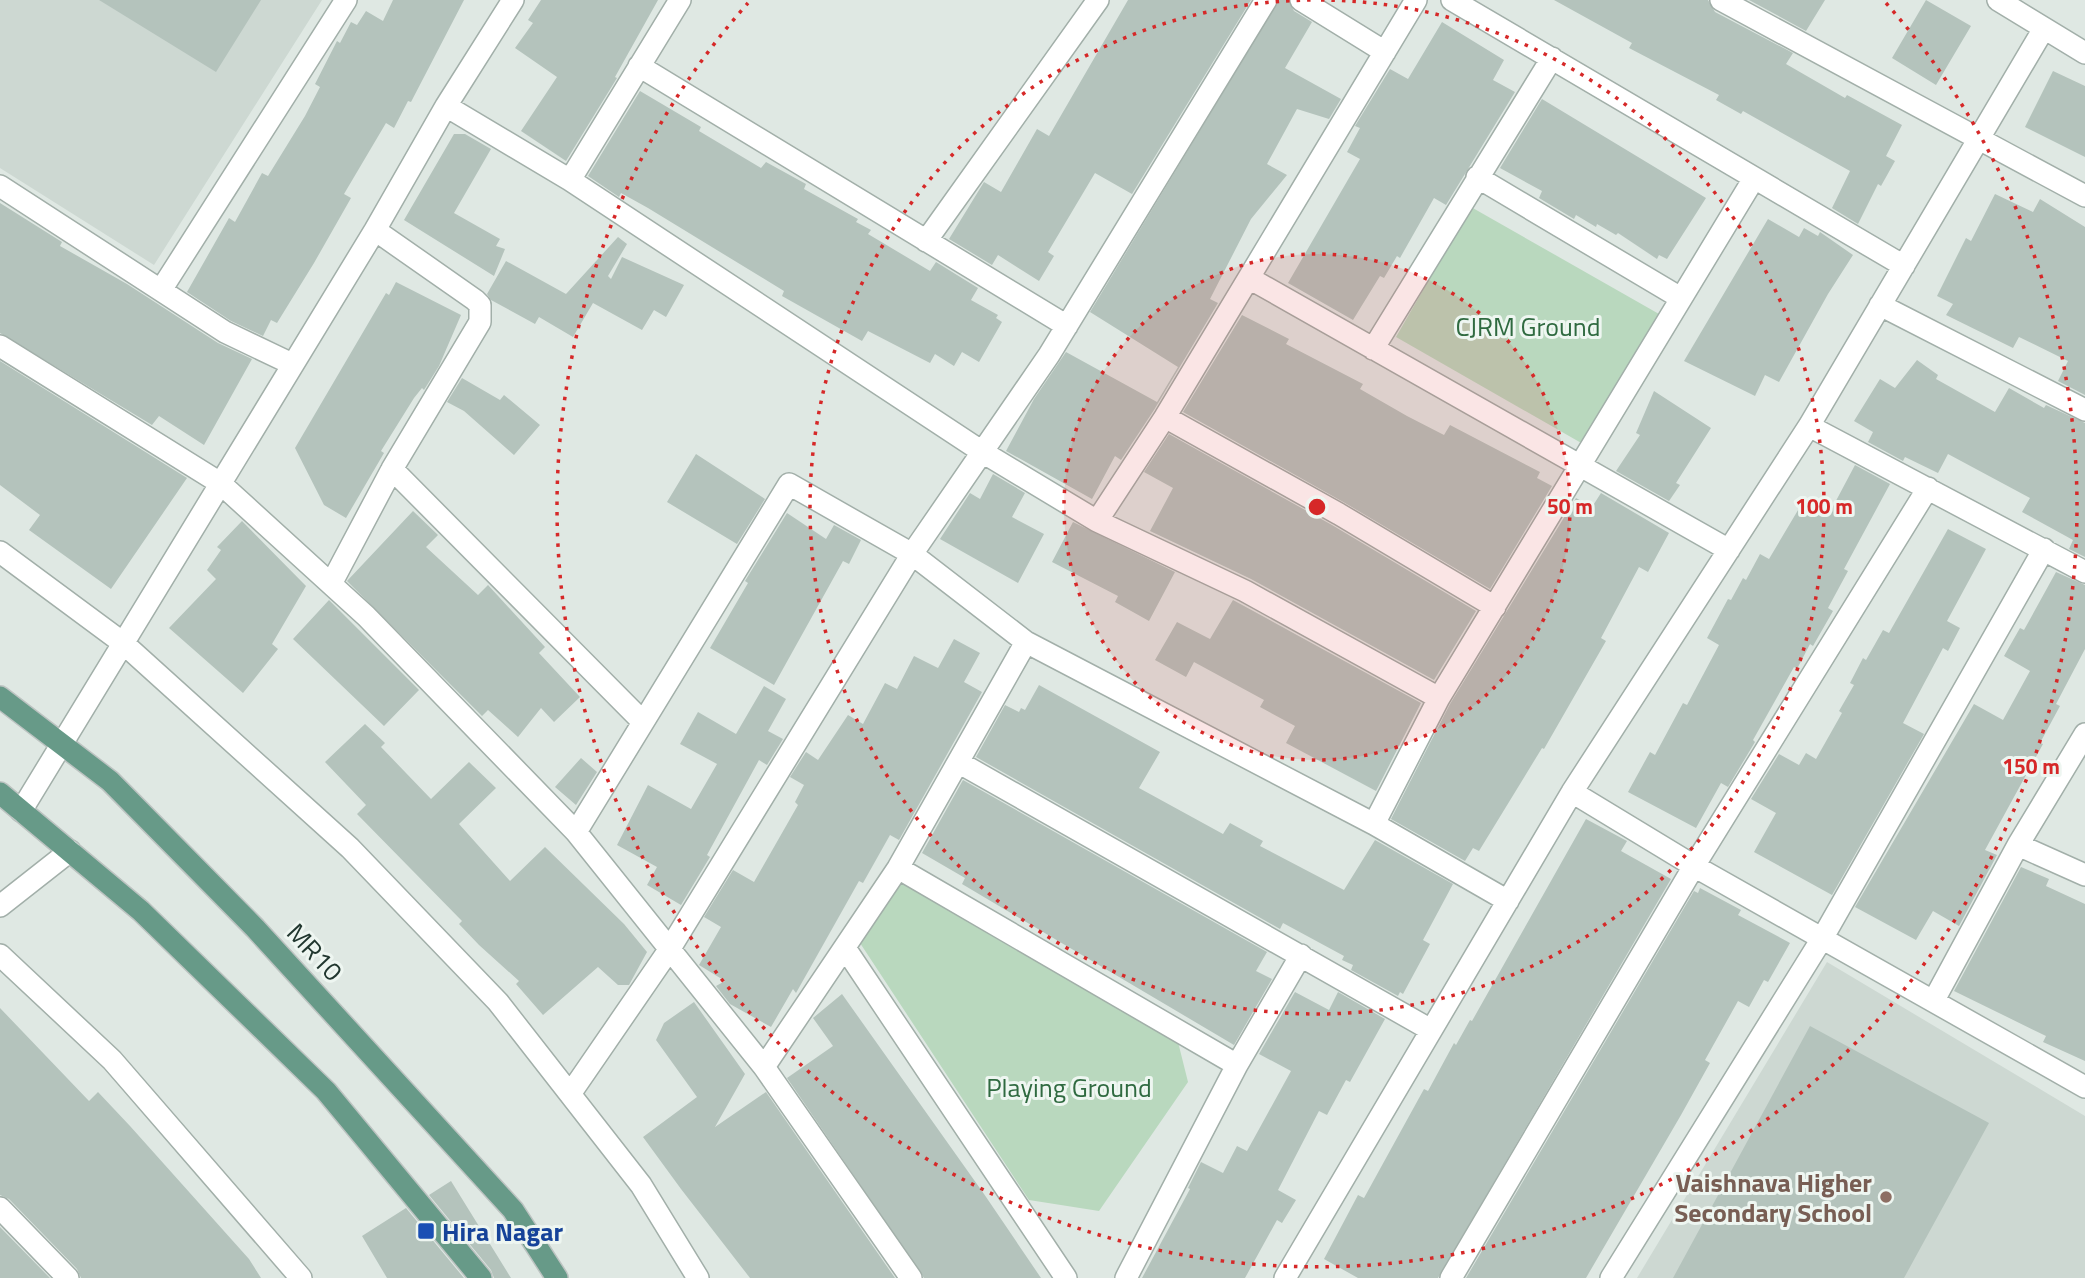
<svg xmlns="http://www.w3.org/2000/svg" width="2085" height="1278" font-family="'Titillium Web',sans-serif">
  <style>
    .built { fill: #cdd8d2 }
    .green { fill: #b9d8be }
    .building { fill: #b4c3bc }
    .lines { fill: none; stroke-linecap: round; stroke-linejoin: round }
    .minor-casing { stroke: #a2afa9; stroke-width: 24 }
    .major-casing { stroke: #bcc3c1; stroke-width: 24 }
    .minor { stroke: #fff; stroke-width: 21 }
    .major { stroke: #679a88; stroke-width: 21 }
    .ring { fill: none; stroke: #d62828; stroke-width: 3.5; stroke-dasharray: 3.5 7 }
    .education-dot { fill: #8d6e63; stroke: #eef6f1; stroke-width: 2.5 }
    .transit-dot { fill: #1a4fb4; stroke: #eef6f1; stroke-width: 2.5 }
    .labels { text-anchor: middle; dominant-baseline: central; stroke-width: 6; stroke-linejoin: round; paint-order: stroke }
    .park-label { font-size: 26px; fill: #2f6a40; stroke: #eef6f1 }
    .street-label { font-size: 26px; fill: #21372f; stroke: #eef6f1 }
    .education-label { font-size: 26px; font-weight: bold; fill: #785e54; stroke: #eef6f1; text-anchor: end }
    .transit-label { font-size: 26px; font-weight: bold; fill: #164399; stroke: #eef6f1; text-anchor: start }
    .centre { fill: #d62828; stroke: #eef6f1; stroke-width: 3.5 }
    .ring-label { font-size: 21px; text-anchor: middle; font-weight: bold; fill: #d62828; stroke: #eef6f1; stroke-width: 6; stroke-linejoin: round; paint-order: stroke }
  </style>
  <rect width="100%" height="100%" fill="#dfe8e3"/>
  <path class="built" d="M0 0H322L154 265 0 168Z
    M1827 962 2085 1116V1278H1637Z"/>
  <path class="green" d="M1471 207 1659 314 1583 444 1396 337Z
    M902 883 1177 1038 1188 1082 1099 1211 1029 1200 860 943Z"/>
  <path class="building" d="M99 0H261L216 72Z
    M393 0H464L411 102 408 101 394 128 386 123 344 194 351 198 314 263 277 323 271 320 263 336 231 321 187 292 229 218 235 222 262 173 268 176 305 116 320 87 315 84 337 41 340 43 351 22 357 25 366 11 383 21Z
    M541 0H658L615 77 617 78 566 161 521 131 557 77 515 48 533 23 528 20Z
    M1128 0H1251L1132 194 1095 173 1048 252 1054 256 1039 281 998 255 992 265 949 239 984 182 1001 192 1037 129 1049 136Z
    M1279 0H1288L1294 11 1312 22 1285 68 1341 99 1329 119 1297 109 1267 164 1287 175 1251 219 1210 299 1218 303 1154 410 1121 460 1115 456 1092 499 1006 451 1034 399 1066 352 1157 402 1178 367 1090 312Z
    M1554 0H1708L1715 12 1793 53 1786 64 1845 98 1847 95 1902 125 1886 156 1895 161 1881 186 1878 184 1858 224 1832 208 1850 171 1743 111 1741 114 1716 100 1719 95 1629 48 1632 43Z
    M1749 0H1825L1806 31Z
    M1926 0 1971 26 1936 85 1892 58Z
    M1442 22 1504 60 1493 80 1515 92 1446 205 1434 198 1400 258 1397 256 1384 278 1380 276 1353 320 1288 283 1360 159 1347 152 1360 128 1355 126 1390 69 1408 79Z
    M2053 71 2085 86V157L2025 127Z
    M640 91 701 127 699 131 761 168 766 162 806 184 804 189 858 219 856 222 871 230 868 234 930 271 936 262 978 288 971 300 998 315 996 318 1002 322 979 362 962 352 954 366 935 354 930 363 868 331 862 341 782 296 784 291 648 208 621 193 619 197 588 176Z
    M1542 99 1706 198 1667 259 1659 255 1657 259 1618 233 1616 235 1597 224 1596 227 1576 215 1574 219 1539 198 1542 191 1500 168Z
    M454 134H465L491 149 454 213 500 239 496 246 505 249 494 276 404 220Z
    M1995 194 2033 212 2040 199 2085 227V395L2058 381 2068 361 2019 337 2013 348 1946 315 1953 304 1937 296 1966 238 1971 241Z
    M0 203 62 242 60 246 127 284 218 343 252 359 204 445 159 416 152 425 0 333Z
    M1768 219 1799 237 1804 228 1818 236 1820 232 1853 255 1828 294 1779 382 1765 375 1755 396 1684 361Z
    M618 237 627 244 608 276 611 279 622 257 684 285 666 317 654 310 642 330 593 303 573 337 539 317 535 324 491 300 487 294 506 261 566 294Z
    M396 282 461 315 439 366 424 390 422 388 414 398 381 451 384 453 346 518 324 505 295 448 386 293 389 295Z
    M1242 315 1289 339 1286 344 1363 384 1360 389 1407 416 1444 435 1450 425 1540 472 1537 478 1552 486 1490 589 1345 503 1183 412Z
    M1917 360 1938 375 1936 379 1995 412 2009 388 2044 408 2046 405 2085 423V557L2069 549 2073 540 2022 512 2030 498 1948 454 1938 473 1905 457 1903 461 1868 442 1873 432 1854 421 1880 379 1895 388Z
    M0 361 187 478 111 589 29 530 40 515 0 485Z
    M462 378 500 400 504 395 540 425 514 455 464 411 447 402Z
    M1654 391 1711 428 1676 483 1680 485 1669 501 1616 471 1640 435 1636 433Z
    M1169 434 1332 525 1476 611 1434 680 1251 579 1150 531 1173 488 1144 472Z
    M696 454 765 499 737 544 667 502Z
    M1855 465 1890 484 1844 569 1848 571 1828 608 1833 611 1813 646 1810 644 1797 669 1794 667 1753 740 1755 742 1728 787 1721 783 1696 828 1628 792 1650 752 1655 755 1683 703 1687 705 1719 645 1707 638 1728 599 1731 600 1743 578 1746 580 1760 554 1769 559 1804 500 1829 514Z
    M993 474 1025 493 1012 517 1044 534 1018 583 940 539 970 493 980 499Z
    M1601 493 1669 533 1648 572 1639 567 1601 638 1606 641 1544 749 1542 748 1479 851 1473 848 1465 861 1391 819 1450 704 1576 498 1592 507Z
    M413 511 438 535 426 547 478 595 488 585 545 647 539 653 580 697 554 722 541 708 518 737 488 710 482 716 347 581Z
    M787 513 826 539 834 525 861 540 849 564 843 561 774 685 710 648 748 583 745 581Z
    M242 521 306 586 272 644 278 649 243 693 169 628 216 579 207 570 221 550 217 547Z
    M1073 522 1175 572 1149 621 1115 602 1118 596 1052 562Z
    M1948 529 1986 549 1947 621 1960 628 1948 651 1943 648 1903 723 1924 734 1832 895 1754 852 1776 813 1751 799 1779 754 1799 765 1806 753 1816 759 1842 713 1839 711 1854 685 1850 683 1863 658 1866 660 1883 630 1889 633Z
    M2056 572 2085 585V649L2056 704 2060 706 2040 743 2043 744 1985 850 1997 855 1959 926 1933 911 1916 940 1855 907 1974 704 2003 720 2030 671 2004 656 2020 628 2024 630Z
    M329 600 419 690 384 726 293 639Z
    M1233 600 1421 703 1376 791 1286 743 1295 726 1260 707 1264 700 1194 662 1186 677 1155 660 1177 622 1210 639Z
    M954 639 980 653 964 682 982 692 899 840 890 835 863 883 859 881 796 993 793 989 771 1027 730 1004 716 986 725 981 699 965 721 927 704 917 733 870 754 882 798 805 795 802 804 785 790 777 806 752 818 760 848 715 863 724 885 683 897 689 914 656 938 668Z
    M1039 685 1160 752 1139 788 1223 834 1230 823 1263 841 1260 846 1344 890 1375 840 1453 884 1423 940 1430 944 1403 994 1400 992 1398 996 1351 970 1353 965 1342 960 1344 956 1283 923 1280 929 976 757 1005 705 1019 712 1021 708 1025 710Z
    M764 686 786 699 768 731 783 739 767 765 759 760 707 855 710 857 681 905 647 885 657 867 617 845 648 785 691 809 717 764 680 744 698 712 736 734Z
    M365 724 385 743 381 747 431 799 469 762 496 788 459 824 510 881 545 847 624 924 647 952 629 985H618L598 967 543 1015 516 984 519 981 479 945 459 924 462 921 357 814 366 805 325 762Z
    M581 758 597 772 576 805 555 787Z
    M963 780 1267 952 1256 971 1272 979 1234 1045 962 884 965 878 922 853Z
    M1586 819 1627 841 1621 851 1671 879 1438 1278H1358L1324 1259 1358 1195 1364 1198 1424 1089 1428 1091 1454 1043 1456 1045 1470 1020 1472 1021Z
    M2021 867 2049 879 2046 886 2085 904V1061L2043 1042 2046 1036 1954 991Z
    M1700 888 1741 910 1738 915 1790 943 1768 982 1764 980 1749 1007 1738 1001 1705 1060 1710 1063 1681 1115 1586 1278H1466L1694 891 1698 893Z
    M1295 992 1329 1010 1338 992 1385 1019 1350 1082 1346 1080 1327 1115 1319 1111 1278 1190 1296 1200 1282 1223 1277 1220 1245 1278H1142L1190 1189 1188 1188 1201 1162 1223 1173 1237 1146 1247 1151 1291 1071 1259 1054Z
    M842 994 984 1194 1041 1278H924L787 1078 833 1046 813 1018Z
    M694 1002 745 1074 715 1127 766 1092 895 1278H750L681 1189 643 1137 697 1097 656 1040 664 1023Z
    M0 1008 89 1101 98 1092 130 1126 249 1259 261 1278H81L77 1269 9 1199 0 1195Z
    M1810 1026 1989 1123 1904 1278H1673Z
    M451 1181 511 1278H494L491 1270 429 1195Z
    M406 1208 464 1278H387L362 1236Z
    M0 1227 50 1278H0Z"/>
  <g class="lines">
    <g class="minor-casing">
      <path id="minor" d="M1301 0 1385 52
        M1452 0 1904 266
        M1721 0 2085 196
        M1998 0 2085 53
        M639 66 1067 326
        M446 106 570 180 984 453 1097 521 1245 591 1439 698
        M1477 177 1679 297
        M570 180 680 0
        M0 186 225 332 292 364
        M926 241 1098 0
        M1249 278 1729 550
        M161 290 346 0
        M1880 305 2085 410
        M0 346 220 483 366 616 576 832 764 1067 911 1278
        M1373 349 1552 58
        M1165 417 1339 514 1495 607
        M1809 426 2085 572
        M392 469 643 722
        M1097 521 1165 417 1416 0
        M0 552 123 643 350 848 498 1002 641 1185 698 1278
        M331 584 392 469 480 322V305L475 300 375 230
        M958 762 1431 1030
        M1572 792 1694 866 2085 1087
        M21 811 375 230 446 106 513 0
        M1374 824 1439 698 1753 180
        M576 832 789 484 912 554 1026 642 1374 824 1508 901
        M2018 845 2085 875
        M898 868 1237 1065
        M0 906 70 851
        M845 948 1066 1278
        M0 955 112 1060 301 1278
        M1934 1000 2018 845 2085 734
        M764 1067 898 868 1026 642
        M570 1094 669 950 912 554 1049 355 1266 0
        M0 1208 68 1278
        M1126 1278 1237 1065 1301 955
        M1285 1278 1572 792 1809 426 2043 30
        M1451 1278 1694 866 1928 488
        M1611 1278 1823 937 2044 549"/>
    </g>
    <g class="major-casing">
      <path id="major" d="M0 697 110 781 255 928 513 1210 557 1278
        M0 793 141 911 326 1091 481 1278"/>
    </g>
    <use href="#minor" class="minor"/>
    <use href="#major" class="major"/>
  </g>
  <circle cx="1317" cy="507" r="253" fill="#d62828" fill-opacity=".12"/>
  <g class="ring">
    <circle cx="1317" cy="507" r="253"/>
    <path d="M1321 0A507 507 0 1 1 1313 0"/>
    <path d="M1886 3A760 760 0 1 1 748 3"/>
  </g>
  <circle class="education-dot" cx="1886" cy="1197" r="7"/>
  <rect class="transit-dot" x="417" y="1222" width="18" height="18" rx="3.5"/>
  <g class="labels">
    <g class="park-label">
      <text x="1528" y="326">CJRM Ground</text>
      <text x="1069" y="1087">Playing Ground</text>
    </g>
    <g class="street-label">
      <text transform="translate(315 952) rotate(47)">MR10</text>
    </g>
    <g class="education-label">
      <text x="1872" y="1182">Vaishnava Higher<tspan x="1872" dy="30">Secondary School</tspan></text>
    </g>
    <g class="transit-label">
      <text x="442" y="1231">Hira Nagar</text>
    </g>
  </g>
  <circle cx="1317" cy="507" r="10" class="centre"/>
  <g class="ring-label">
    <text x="1570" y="514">50 m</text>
    <text x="1824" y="514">100 m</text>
    <text x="2031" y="774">150 m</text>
  </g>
</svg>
